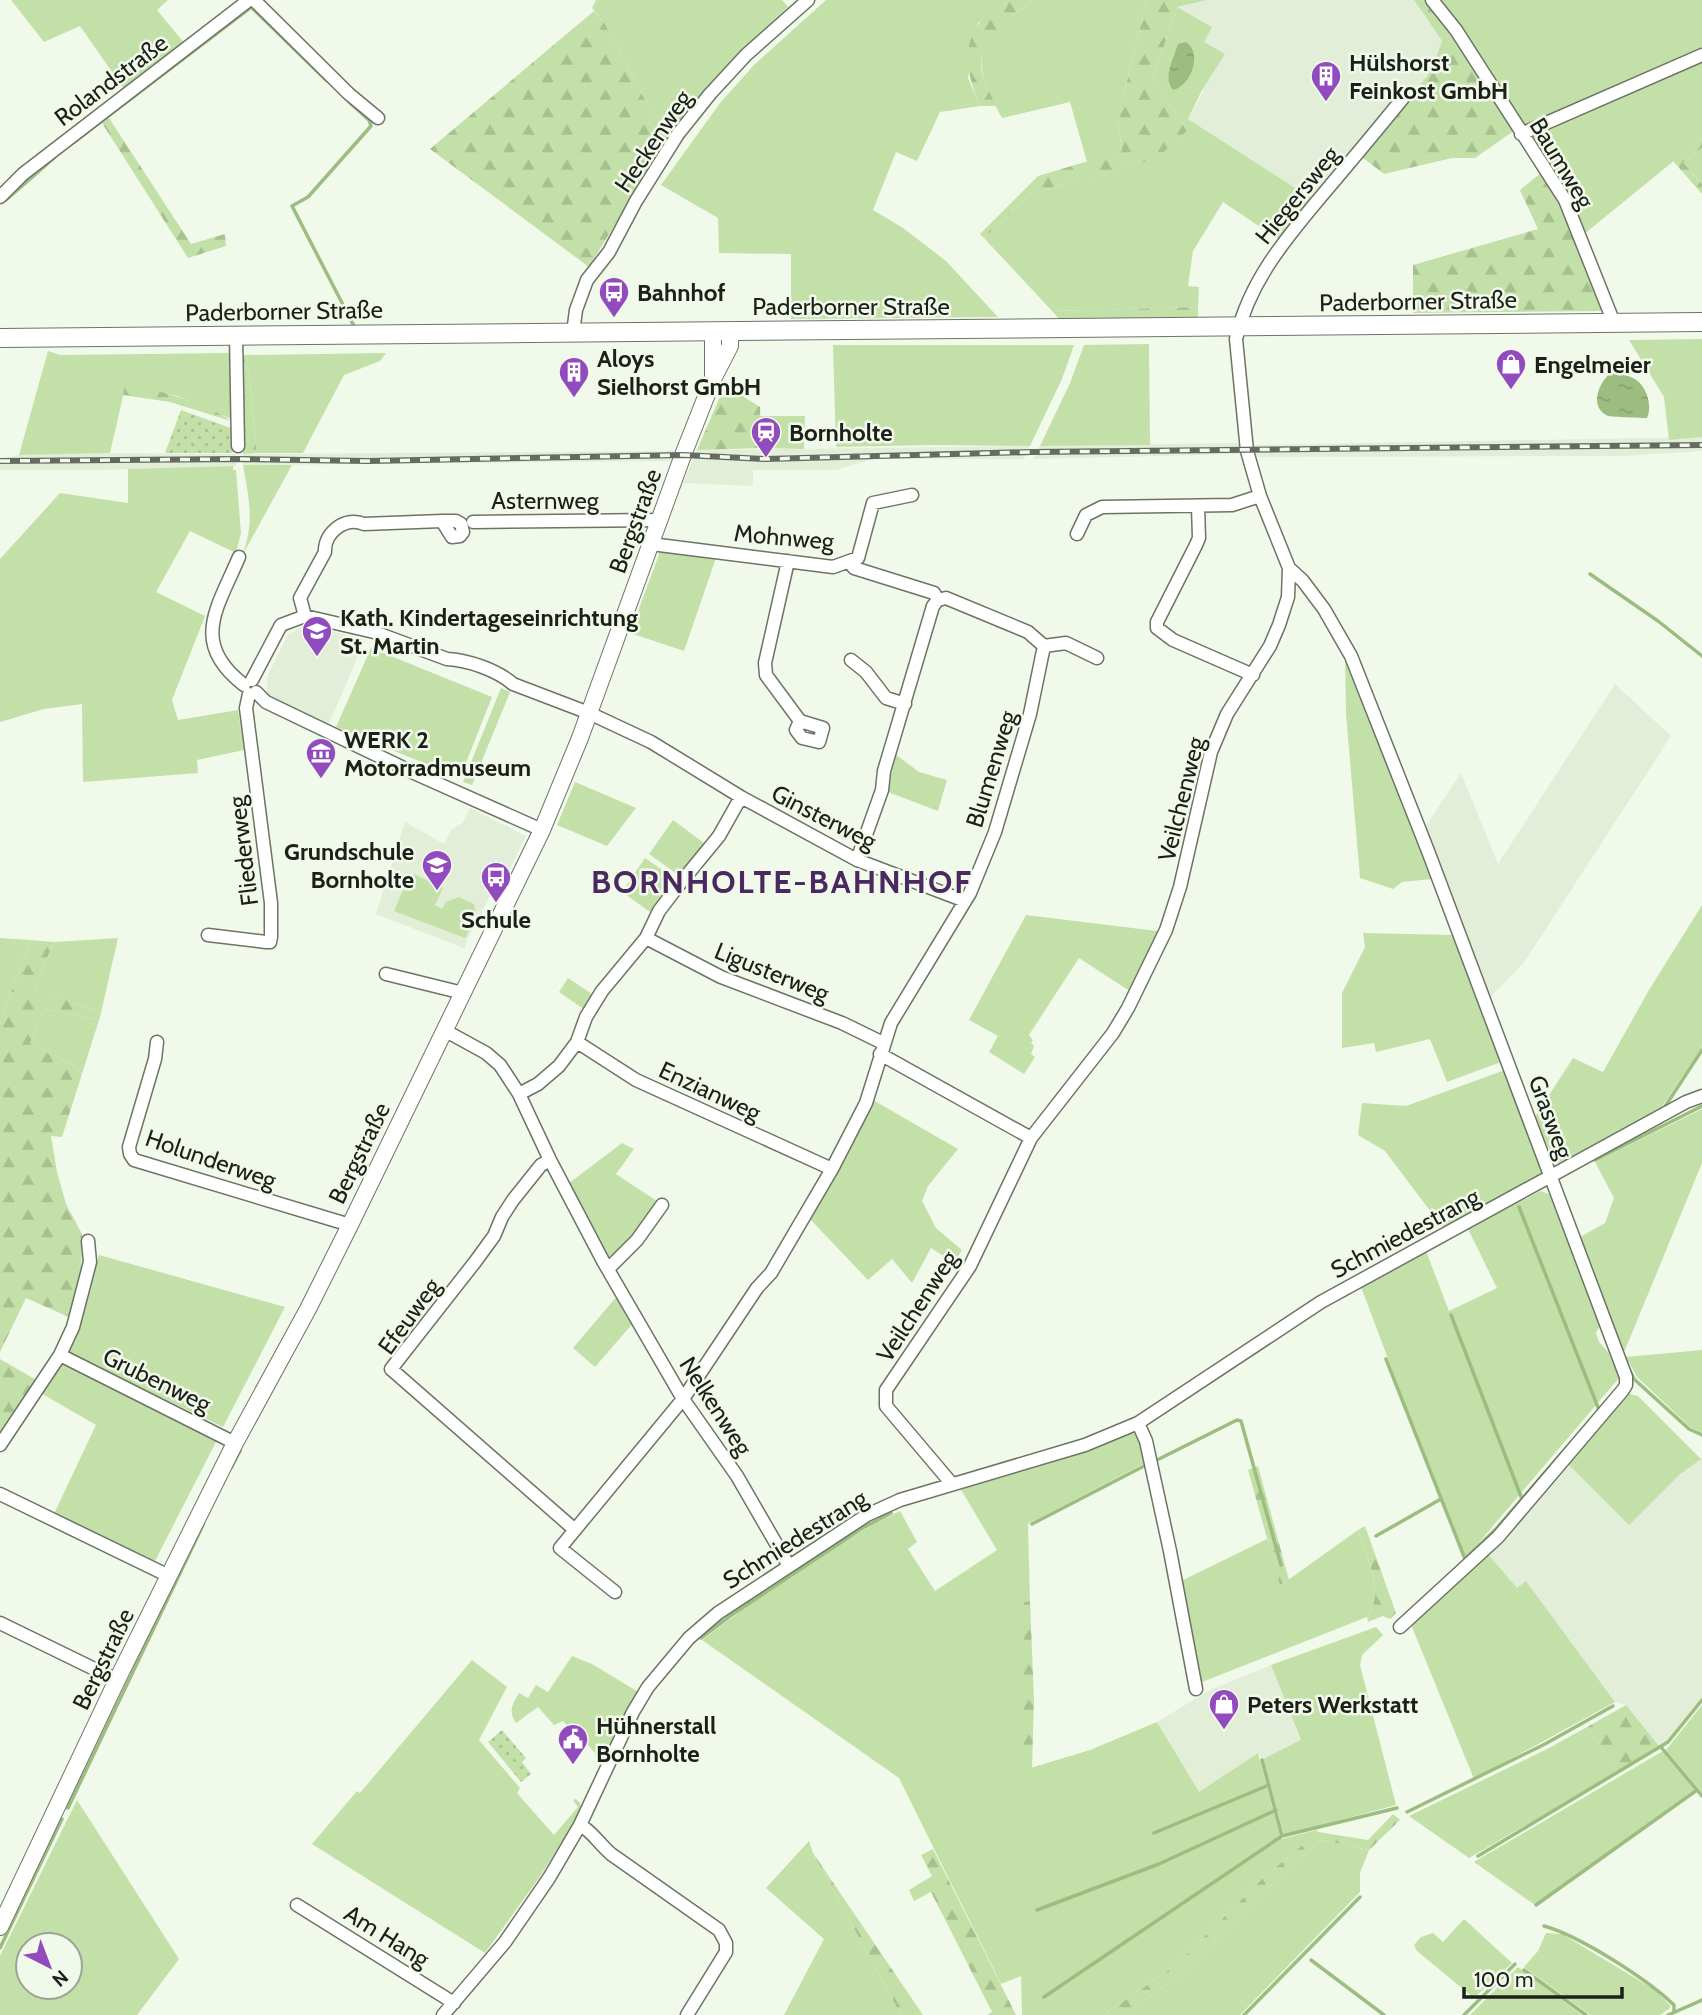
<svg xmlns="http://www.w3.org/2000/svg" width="1702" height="2015" font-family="Cabin,sans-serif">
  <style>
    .built { fill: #e2eed7 }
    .green { fill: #c3e0a8; fill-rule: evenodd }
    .forest { fill: url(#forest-firs) }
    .garden { fill: url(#garden-dots) }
    .water { fill: url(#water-ripples) }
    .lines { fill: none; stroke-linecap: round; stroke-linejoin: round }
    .stream { stroke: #9dbd80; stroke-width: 3.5 }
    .minor-casing { stroke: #6c7466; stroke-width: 15 }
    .tertiary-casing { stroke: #6c7466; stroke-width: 18 }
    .secondary-casing { stroke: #6c7466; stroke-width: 20 }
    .minor { stroke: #fff; stroke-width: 12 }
    .tertiary { stroke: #fff; stroke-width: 16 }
    .secondary { stroke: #fff; stroke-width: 18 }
    .rail-casing { stroke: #666b61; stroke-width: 6 }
    .rail { stroke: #f1faea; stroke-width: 3.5; stroke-dasharray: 10; stroke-linecap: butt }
    .labels { text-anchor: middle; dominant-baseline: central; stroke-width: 5; stroke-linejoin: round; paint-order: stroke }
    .poi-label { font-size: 24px; font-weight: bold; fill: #1d201a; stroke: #f1faea; text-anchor: start }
    .street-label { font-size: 24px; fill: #1d201a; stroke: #f1faea }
    .district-label { font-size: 32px; font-weight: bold; letter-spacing: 2px; fill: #4a2860; stroke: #f1faea }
  </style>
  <defs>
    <pattern id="forest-firs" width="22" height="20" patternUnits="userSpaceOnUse" patternTransform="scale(1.75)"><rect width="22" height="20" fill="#c3e0a8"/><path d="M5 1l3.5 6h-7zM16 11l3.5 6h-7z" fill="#a7c090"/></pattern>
    <pattern id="garden-dots" width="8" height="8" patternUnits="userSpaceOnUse" patternTransform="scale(1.75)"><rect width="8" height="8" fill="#c3e0a8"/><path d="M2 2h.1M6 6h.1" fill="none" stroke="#a7c090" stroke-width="1.8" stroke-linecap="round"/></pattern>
    <pattern id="water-ripples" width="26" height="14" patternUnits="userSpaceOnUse" patternTransform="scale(1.75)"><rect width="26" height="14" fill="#9dbd80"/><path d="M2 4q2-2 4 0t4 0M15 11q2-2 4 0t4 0" fill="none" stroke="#87a26e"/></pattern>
  </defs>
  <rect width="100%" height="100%" fill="#f1faea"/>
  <path class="built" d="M1207 0H1414L1442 41 1431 71 1402 107 1314 200 1188 119 1203 92V42L1212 27 1177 7Z
    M1702 437V451L1623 456 1252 457 1249 445Z
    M1241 443 1243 454 1033 459 1040 446Z
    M1030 446 1024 459H872L836 470H753V486L683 483 697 450Z
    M674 451 671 461 243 465V454Z
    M94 453 236 454V466L100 470H0V459L19 455Z
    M305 624 365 640 328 726 266 696 268 675 287 636Z
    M1615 684 1671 736 1525 961 1489 999 1424 829 1461 773 1498 864Z
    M470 808 526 836 510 869 503 871 465 944 466 949 376 914 405 822 444 844 452 829 463 823Z
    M1702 1457V1698L1667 1742 1659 1746 1626 1705 1615 1702 1526 1581 1517 1589 1486 1552 1567 1463 1679 1475Z
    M1271 1665 1301 1741 1263 1759 1257 1753 1199 1793 1157 1722 1208 1691Z"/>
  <path class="green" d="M11 0H168L157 10 185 44 124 89 80 26 44 42Z
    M596 0H782L788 7C743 48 707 84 671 133L650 109 605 24 592 8Z
    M826 0H1009L978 23 968 78 980 106 940 112 917 161 896 152 873 210 903 228 946 261 998 317 791 319V254L719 253 718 218 661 185 720 103 754 65Z
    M1034 0H1147L1118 118 1122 151 1087 162 1070 102 1002 118C989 93 970 62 990 35 999 23 1022 10 1034 0Z
    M1437 0H1702V51L1527 127 1522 125Z
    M1177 7 1212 27 1204 42 1225 54 1202 90 1188 119 1314 200 1278 239 1223 202 1193 251 1188 286 1199 287 1198 307 1052 311 984 238 1030 194 1156 158 1187 131 1153 79Z
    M1702 58V138L1583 235 1532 139 1533 132Z
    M1702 148V184L1683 162Z
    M1702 339V437L1669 440 1664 397 1629 340Z
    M1149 344 1150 445 1040 446 1070 383 1084 345Z
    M833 345H1074L1062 379 1030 446 931 445 836 447Z
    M48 351 60 355 230 353 231 419 177 396 126 383 110 453 19 455Z
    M386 353 380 361 344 375 303 453H257L247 355Z
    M760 416H805L804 449 761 448Z
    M243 465H292L242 556C255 522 249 500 243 465Z
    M233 466V470H236L241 533 236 553 190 531 156 592 205 616 172 700 178 720 238 710 244 750 197 760 198 773 83 782 82 704 44 709 0 722V559L60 493 128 503V469Z
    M661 549 717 555 684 651 630 633Z
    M371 648 492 697 460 778 336 727Z
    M1345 650 1355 672 1432 879 1402 882 1393 889 1360 878 1346 714Z
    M501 688 510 692 472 785 463 782Z
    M895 754 919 772 947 780 938 811 888 792Z
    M575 782 636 808 607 846 557 825Z
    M673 820 708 846 700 856 693 857 681 877 649 854Z
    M645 858 678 881 656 910 650 912 622 892Z
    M414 874 443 888 435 905 442 909 446 902 459 897 474 904 477 917 465 938 394 911 403 890 407 891Z
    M1702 905V1047L1661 1108 1558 1164 1533 1120 1573 1058 1603 1072 1649 990Z
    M1026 915 1157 931 1161 935 1131 992 1079 958 1029 1035 1033 1040 1031 1043 1034 1046 1031 1054 1035 1057 1024 1074 989 1052 998 1036 969 1020Z
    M1363 933 1454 935 1501 1062 1447 1082 1430 1039 1376 1052 1374 1043 1342 1048V993L1365 947Z
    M0 938 30 940 0 1024Z
    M118 938 101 1013 34 988 54 942Z
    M568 978 595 996 585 1010 559 992Z
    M44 1009 99 1020 82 1074 71 1064 30 1043Z
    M1505 1070 1543 1173 1443 1228 1385 1151 1358 1135 1362 1103 1406 1106Z
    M873 1100 958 1149 928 1186 922 1201 936 1228 962 1250 954 1263 931 1248 912 1283 892 1259 868 1280 809 1218Z
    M1702 1109V1163L1625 1350 1622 1351 1580 1237 1605 1223 1614 1198 1595 1162Z
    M622 1143 634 1149 616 1174 660 1203 617 1256 610 1257 604 1253 568 1184Z
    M1541 1191 1549 1194 1601 1324 1596 1333 1599 1342 1608 1352 1619 1378 1464 1560 1361 1287 1426 1251 1449 1311 1497 1288 1468 1229Z
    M99 1255 285 1307 223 1427 67 1352 79 1328Z
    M618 1295 634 1322 595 1367 573 1348Z
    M1702 1350V1433L1690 1427 1637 1377 1626 1357Z
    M63 1360 218 1438 155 1561 53 1516 96 1425 39 1392Z
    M1626 1393 1638 1396 1701 1459 1679 1475 1629 1525 1567 1463Z
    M1132 1433 1137 1435 1147 1462 1028 1524 1030 1601 1024 1602V1770L1090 1750 1157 1722 1199 1792 1258 1753 1281 1839 1317 1830 1318 1832 1264 1877 1176 1965 1104 2015H1022L1021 1976 1001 1984 899 1778 702 1640C764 1593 830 1545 900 1511L917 1542 908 1549 935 1591 997 1550 960 1488 1086 1451Z
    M1358 1530C1366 1558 1386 1592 1367 1617L1197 1684 1179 1582 1267 1539 1281 1585Z
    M1486 1552 1517 1588 1526 1581 1615 1702 1474 1779 1410 1622Z
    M1376 1627 1383 1635 1362 1655 1360 1665 1396 1805 1284 1835 1263 1759 1301 1740 1271 1665Z
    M572 1656 592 1664 640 1693 602 1766 597 1762 595 1753 581 1737 578 1738 563 1721 554 1725 538 1707 516 1723C508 1711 512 1705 519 1693L528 1698 536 1685 548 1692Z
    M472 1660 507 1687 479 1740 520 1788 517 1793 554 1835 578 1807 573 1800 576 1799 580 1803 582 1813 564 1845 561 1843 541 1875 485 1953 312 1844 357 1791 360 1793Z
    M1702 1705V1793L1666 1750Z
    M1587 1727 1618 1771 1469 1858 1409 1816 1549 1748Z
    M1663 1751 1695 1789 1535 1905 1474 1862Z
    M77 1800 179 1959 137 2015H0V1956ZM28 1945H70V1987H28Z
    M1321 1840 1369 1850 1360 1873V1892L1240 2015H1124L1183 1973 1271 1885Z
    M809 1841 813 1853 901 2015H784L824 1939 766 1888Z
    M1464 1919 1512 1963 1474 1998 1417 1951 1414 1945 1421 1937 1433 1933 1443 1942Z
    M1546 1933 1562 1934 1655 1990 1670 2005V2008L1660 2015H1590L1524 1967 1538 1951Z
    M1518 1967 1582 2015H1470Z"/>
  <path class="forest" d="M1009 0H1034C1009 19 972 39 983 76 986 86 992 97 996 106H980C969 79 960 52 978 25 984 15 999 7 1009 0Z
    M1147 0H1207L1177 7 1153 79 1187 131 1157 158 1030 194 984 238 980 234 1038 176 1122 151 1118 118Z
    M1414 0H1428L1454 32 1515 130 1475 158H1452L1384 174 1362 157 1431 71 1442 41Z
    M594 11 605 24 650 109 671 133 589 267 430 149Z
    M109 118 191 244 225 234 226 246 188 258 102 123Z
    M1702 138V148L1683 162 1702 184V194L1673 161Z
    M1542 172 1562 201 1604 311 1413 313V265L1538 229 1520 190Z
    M1198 307V319H1059L1052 311Z
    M241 355H247L257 453 243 454Z
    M125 383C148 386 215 407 231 421L170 402 123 395Z
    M725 385 760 407 761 448 697 450Z
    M30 940 54 942 34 988 101 1013 99 1020 44 1009 30 1043 71 1064 82 1074 62 1137 51 1136 57 1172 66 1204 82 1234 81 1282 71 1318 26 1298 0 1352V1024Z
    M0 1359 38 1381 0 1440Z
    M1258 1466 1289 1580 1280 1585 1248 1470Z
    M1365 1526 1396 1613 1390 1619 1383 1616 1368 1622 1367 1617C1386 1592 1366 1557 1358 1530Z
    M1030 1601 1034 1700 1032 1769 1024 1771V1602Z
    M1626 1705 1659 1746 1618 1771 1587 1727Z
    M1393 1814 1400 1820 1369 1850 1321 1840 1271 1885 1183 1973 1124 2015H1104L1176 1965 1264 1877 1318 1832 1368 1840Z
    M933 1849 1016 2015H987L992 2012 931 1892 914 1901 909 1890 932 1876 921 1855Z
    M813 1853 923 2015H901Z"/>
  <path class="garden" d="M181 410 231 428 232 453H165Z
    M502 1730 526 1758 522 1762 531 1774 521 1782 488 1742Z"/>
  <path class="water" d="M1186 42C1203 53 1191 86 1173 90 1162 78 1174 58 1178 44Z
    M1610 374C1617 374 1626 374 1633 378 1646 384 1653 405 1647 418 1643 418 1611 417 1608 416 1589 408 1598 383 1610 374Z"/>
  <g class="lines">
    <path class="stream" d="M251 7 327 81
      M350 103 369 120 371 126 308 197 292 206 355 328
      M74 142 250 8
      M6 200 54 158
      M1590 574 1658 621 1702 656
      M1664 1108 1702 1050
      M1595 1160 1702 1106
      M1519 1207 1599 1410
      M1451 1315 1522 1499
      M1386 1359 1465 1559 1496 1529 1562 1453
      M1630 1371 1634 1379 1689 1429 1702 1435
      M1155 1461 1237 1420 1241 1421 1281 1565
      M231 1468 240 1451
      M1032 1524 1146 1465
      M1376 1536 1441 1499
      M701 1638 730 1616 861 1529 891 1513
      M1661 1747 1702 1796
      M1262 1760 1282 1836
      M68 1808 203 1525
      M1407 1812 1545 1744 1613 1706
      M1154 1833 1269 1785
      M1478 1856 1668 1742 1702 1700
      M1536 1905 1697 1790
      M1037 1910 1159 1864 1276 1810
      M1544 1926C1580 1936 1647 1979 1674 2005V2011
      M0 1948 62 1819
      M1311 1960 1384 2015
      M1524 1970 1586 2015
      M1044 1997 1282 1836 1397 1808
      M1244 2015 1360 1897
      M1464 2015 1515 1964
      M1668 2015 1702 2000"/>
    <g class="minor-casing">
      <path id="minor" d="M254 0 349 94 378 118
        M1432 0 1456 30 1565 200 1614 323
        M1521 134 1702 55
        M0 197 23 174 249 0
        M573 333 576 310 587 280 609 252 636 201 678 134 710 94 746 55 808 0
        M236 336 238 446
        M1198 506 1199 538 1196 545 1157 622V628L1173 640 1253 675
        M473 522 659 520
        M1077 534 1086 515 1102 507 1232 505 1260 496
        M651 544 833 567 858 558 873 503 912 495
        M239 557C218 607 189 643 244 685
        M788 561 765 663 766 675 800 721 823 728 819 742 802 738 796 730 800 721
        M849 562 854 568 934 593 938 600
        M1289 568 1303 581 1324 609 1351 656 1428 851 1626 1377V1385L1623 1390 1498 1537 1400 1627
        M938 600 946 598 1028 632 1044 646 1066 643 1097 658
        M305 616 374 632 447 659C468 660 497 670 513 684L589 713 651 742 741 797 857 860 965 901
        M851 660 866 672 886 698 905 704
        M252 680 281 625 305 616 300 598 325 552C324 532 346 516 364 524L442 521H456L461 524 463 532 460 536 452 537 442 521
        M256 692 266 702 414 773 542 830
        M857 860 882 790 884 771 933 606 938 600
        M208 935 266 942H270L271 937V903L246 708 249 694
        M646 938 721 977 842 1023 883 1043
        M386 974 463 993
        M444 1030 486 1053 500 1065 506 1074 519 1094 550 1160 603 1261 683 1399 737 1476 789 1566
        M157 1042 155 1059 129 1147 130 1154 134 1160 350 1225
        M577 1042 636 1080 832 1169
        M880 1054 1031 1138
        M519 1094 538 1084 559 1066 577 1042 586 1017 602 991 646 938 659 911 678 886 719 836 741 797
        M550 1160 541 1165 513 1200 502 1217 494 1236 475 1262 391 1369 575 1530
        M608 1269 637 1240 662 1205
        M60 1355 235 1443
        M1138 1423 1146 1441 1170 1551 1196 1689
        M0 1445 60 1355 73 1327 90 1262 88 1241
        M952 1484 886 1406V1390L970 1266 1031 1138 1113 1033 1128 1008 1166 930 1180 887 1211 752 1227 714 1270 646 1279 625 1288 597 1289 568 1260 496 1247 451 1236 339C1249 281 1287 237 1324 193 1351 161 1377 130 1403 98
        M0 1494 169 1576
        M615 1592 560 1548 683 1399 757 1288 771 1273 832 1169 866 1103 891 1023 970 893 995 832 1030 714 1044 646
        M0 1623 117 1680
        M580 1825C592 1831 600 1845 611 1854L719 1930 726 1943V1952L687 2015
        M297 1905 454 2003
        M443 2015 505 1942 549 1878 580 1825 633 1712 648 1687 689 1638 718 1613 867 1515 900 1500 1085 1445 1138 1423 1321 1302 1686 1102 1702 1096"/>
    </g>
    <g class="tertiary-casing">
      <path id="tertiary" d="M713 332V375
        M0 1927 117 1680 235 1443 308 1309 350 1225 542 830 580 738 683 455 713 379 730 346V331"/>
    </g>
    <g class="secondary-casing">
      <path id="secondary" d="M0 338 1702 322"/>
    </g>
    <use href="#minor" class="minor"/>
    <use href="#tertiary" class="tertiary"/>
    <use href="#secondary" class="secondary"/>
    <g class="rail-casing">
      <path id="rail" d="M0 461 239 459 368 461 683 455 766 459 1032 452 1702 445"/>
    </g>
    <use href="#rail" class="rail"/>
  </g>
  <defs>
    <g id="building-pin" transform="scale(1.575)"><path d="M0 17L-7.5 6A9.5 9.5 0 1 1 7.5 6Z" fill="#924bbe" stroke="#f1faea"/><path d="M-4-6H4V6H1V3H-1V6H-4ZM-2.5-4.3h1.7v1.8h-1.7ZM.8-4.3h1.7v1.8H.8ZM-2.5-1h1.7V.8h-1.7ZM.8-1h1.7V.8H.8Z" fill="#fff"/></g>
    <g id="bus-pin" transform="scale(1.575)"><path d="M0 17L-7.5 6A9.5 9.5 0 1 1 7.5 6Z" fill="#924bbe" stroke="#f1faea"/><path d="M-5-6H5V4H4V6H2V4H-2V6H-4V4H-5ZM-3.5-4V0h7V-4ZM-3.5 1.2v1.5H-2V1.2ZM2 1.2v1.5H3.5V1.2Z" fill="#fff"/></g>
    <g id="shop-pin" transform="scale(1.575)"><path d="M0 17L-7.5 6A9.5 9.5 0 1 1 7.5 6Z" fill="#924bbe" stroke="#f1faea"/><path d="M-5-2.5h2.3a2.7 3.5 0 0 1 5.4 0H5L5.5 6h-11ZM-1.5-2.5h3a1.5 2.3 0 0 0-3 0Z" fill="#fff"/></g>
    <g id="station-pin" transform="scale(1.575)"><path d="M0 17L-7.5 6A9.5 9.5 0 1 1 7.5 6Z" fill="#924bbe" stroke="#f1faea"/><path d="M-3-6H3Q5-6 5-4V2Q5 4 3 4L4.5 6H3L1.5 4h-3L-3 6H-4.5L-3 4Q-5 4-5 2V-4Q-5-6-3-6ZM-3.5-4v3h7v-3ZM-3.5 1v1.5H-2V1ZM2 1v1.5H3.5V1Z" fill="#fff"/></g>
    <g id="school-pin" transform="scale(1.575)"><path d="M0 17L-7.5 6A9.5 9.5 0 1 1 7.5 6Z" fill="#924bbe" stroke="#f1faea"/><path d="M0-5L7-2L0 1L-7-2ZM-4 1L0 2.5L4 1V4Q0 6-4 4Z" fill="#fff"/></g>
    <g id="museum-pin" transform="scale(1.575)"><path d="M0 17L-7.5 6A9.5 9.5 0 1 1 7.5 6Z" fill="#924bbe" stroke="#f1faea"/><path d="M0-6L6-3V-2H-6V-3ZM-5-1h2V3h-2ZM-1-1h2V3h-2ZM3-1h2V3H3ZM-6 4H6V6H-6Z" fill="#fff"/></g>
    <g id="civic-pin" transform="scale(1.575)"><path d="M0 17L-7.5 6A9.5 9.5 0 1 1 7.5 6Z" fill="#924bbe" stroke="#f1faea"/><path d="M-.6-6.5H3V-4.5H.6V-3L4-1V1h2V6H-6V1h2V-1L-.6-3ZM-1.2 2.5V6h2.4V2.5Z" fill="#fff"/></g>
  </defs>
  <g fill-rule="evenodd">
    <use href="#building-pin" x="1326" y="76"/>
    <use href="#bus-pin" x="614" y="292"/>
    <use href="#shop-pin" x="1511" y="364"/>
    <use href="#building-pin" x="574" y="372"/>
    <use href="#station-pin" x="766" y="432"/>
    <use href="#school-pin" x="317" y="631"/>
    <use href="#museum-pin" x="321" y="753"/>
    <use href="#school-pin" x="437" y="865"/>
    <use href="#bus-pin" x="496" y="877"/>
    <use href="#shop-pin" x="1224" y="1704"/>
    <use href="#civic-pin" x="573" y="1739"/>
  </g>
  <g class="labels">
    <g class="poi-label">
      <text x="1349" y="62">Hülshorst<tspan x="1349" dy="28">Feinkost GmbH</tspan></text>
      <text x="637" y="292">Bahnhof</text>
      <text x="597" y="358">Aloys<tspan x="597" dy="28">Sielhorst GmbH</tspan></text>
      <text x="1534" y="364">Engelmeier</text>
      <text x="789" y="432">Bornholte</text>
      <text x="340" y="617">Kath. Kindertageseinrichtung<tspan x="340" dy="28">St. Martin</tspan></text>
      <text x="344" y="739">WERK 2<tspan x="344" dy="28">Motorradmuseum</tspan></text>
      <text x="414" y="851" text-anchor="end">Grundschule<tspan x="414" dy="28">Bornholte</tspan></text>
      <text x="496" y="919" text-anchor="middle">Schule</text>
      <text x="1247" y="1704">Peters Werkstatt</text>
      <text x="596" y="1725">Hühnerstall<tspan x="596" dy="28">Bornholte</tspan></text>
    </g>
    <g class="street-label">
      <text transform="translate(111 80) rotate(-37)">Rolandstraße</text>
      <text transform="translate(653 141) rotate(-56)">Heckenweg</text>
      <text transform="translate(1562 163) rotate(59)">Baumweg</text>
      <text transform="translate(1297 195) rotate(-51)">Hiegersweg</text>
      <text transform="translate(1418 301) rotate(-1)">Paderborner Straße</text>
      <text x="851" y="306">Paderborner Straße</text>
      <text transform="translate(284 311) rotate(-1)">Paderborner Straße</text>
      <text x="545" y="500">Asternweg</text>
      <text transform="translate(635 521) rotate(-70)">Bergstraße</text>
      <text transform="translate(784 537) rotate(5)">Mohnweg</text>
      <text transform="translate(991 769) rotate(-73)">Blumenweg</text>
      <text transform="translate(1181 799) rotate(-76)">Veilchenweg</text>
      <text transform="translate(824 817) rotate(27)">Ginsterweg</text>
      <text transform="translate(243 851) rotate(-97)">Fliederweg</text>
      <text transform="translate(772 972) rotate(22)">Ligusterweg</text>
      <text transform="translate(710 1091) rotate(25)">Enzianweg</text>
      <text transform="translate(1551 1117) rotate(70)">Grasweg</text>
      <text transform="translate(359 1153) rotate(-64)">Bergstraße</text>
      <text transform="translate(211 1159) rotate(19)">Holunderweg</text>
      <text transform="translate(1405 1233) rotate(-28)">Schmiedestrang</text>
      <text transform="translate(917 1306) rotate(-57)">Veilchenweg</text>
      <text transform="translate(409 1316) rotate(-54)">Efeuweg</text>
      <text transform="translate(157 1380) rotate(26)">Grubenweg</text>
      <text transform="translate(716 1406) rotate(57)">Nelkenweg</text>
      <text transform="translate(795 1539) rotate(-32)">Schmiedestrang</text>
      <text transform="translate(103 1659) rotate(-64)">Bergstraße</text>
      <text transform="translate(387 1936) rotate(32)">Am Hang</text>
    </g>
    <g class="district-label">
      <text x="782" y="881">BORNHOLTE-BAHNHOF</text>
    </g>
  </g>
  <g transform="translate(49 1966) rotate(138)"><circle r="33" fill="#f1faea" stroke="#9ca397" stroke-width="2"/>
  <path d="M0-5L12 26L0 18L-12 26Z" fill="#924bbe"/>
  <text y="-10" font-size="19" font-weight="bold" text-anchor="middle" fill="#1d201a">N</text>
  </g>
  <path d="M1464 1987v10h158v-10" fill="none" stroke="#1d201a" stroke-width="3.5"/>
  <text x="1474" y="1987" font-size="21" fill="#1d201a" stroke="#f1faea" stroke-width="5" paint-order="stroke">100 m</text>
</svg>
